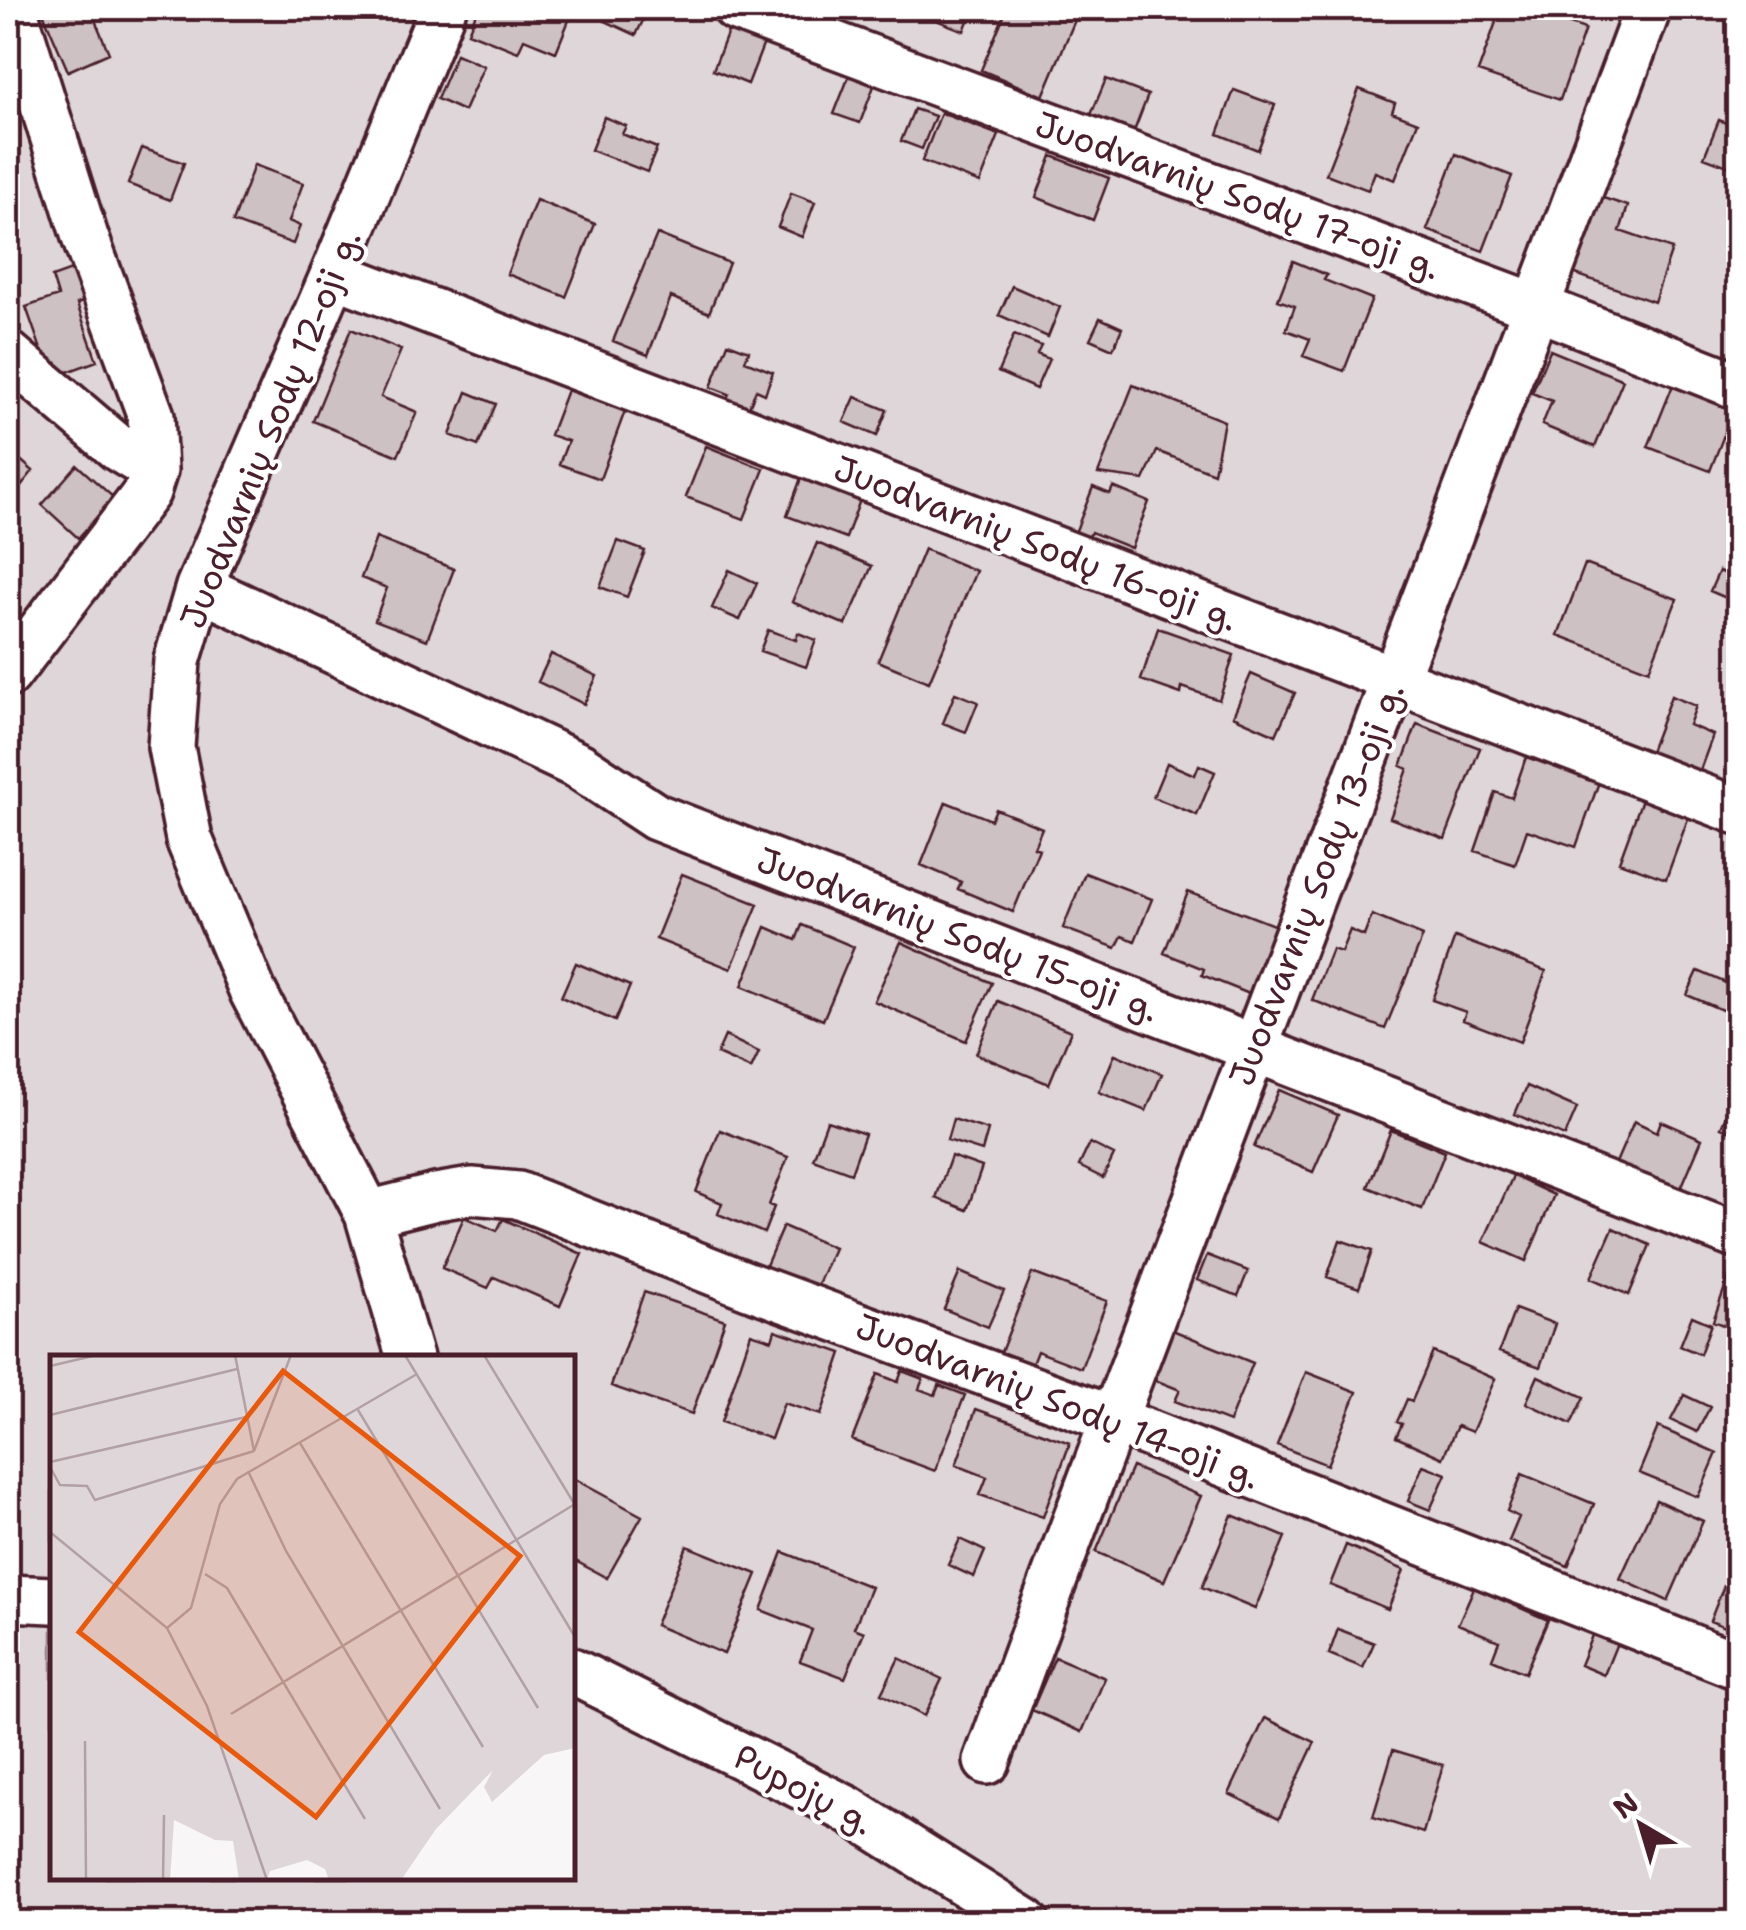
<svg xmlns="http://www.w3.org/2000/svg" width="1746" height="1930" font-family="'Shantell Sans',sans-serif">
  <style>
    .green { fill: #ded6d9; stroke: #947a82; stroke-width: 2.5; fill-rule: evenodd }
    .building { fill: #cdc1c4; stroke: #4a1f2b; stroke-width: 2.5 }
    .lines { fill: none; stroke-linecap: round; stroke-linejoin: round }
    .street-casing { stroke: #4a1f2b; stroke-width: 52 }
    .street { stroke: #fff; stroke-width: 45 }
    .labels { text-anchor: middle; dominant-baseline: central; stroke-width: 8; stroke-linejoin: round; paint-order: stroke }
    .street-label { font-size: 35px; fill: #4a1f2b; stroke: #fff }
    .inset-road { fill: none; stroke: #b2a0a5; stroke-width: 2.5 }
    .view { fill: #e8590c; fill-opacity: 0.15; stroke: #e8590c; stroke-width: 5 }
    .inset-edge { fill: none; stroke: #4a1f2b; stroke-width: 5 }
  </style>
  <rect width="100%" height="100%" fill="#f8f6f7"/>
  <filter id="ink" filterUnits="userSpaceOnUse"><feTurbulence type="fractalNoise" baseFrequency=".01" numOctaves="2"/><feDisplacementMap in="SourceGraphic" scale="20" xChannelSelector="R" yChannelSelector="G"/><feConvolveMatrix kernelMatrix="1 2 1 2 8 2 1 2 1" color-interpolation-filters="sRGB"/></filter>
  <g filter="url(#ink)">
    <path class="green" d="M8 8H1738V1922H8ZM52 1358H572V1878H52Z"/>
    <path class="building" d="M41 8H108L93 15 109 53 68 71Z
      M478 8H574L556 52 524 39 518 52 468 32Z
      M611 8H649L636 35 605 21Z
      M915 8H973L964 31 913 11Z
      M1007 8H1080L1043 96 981 70Z
      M1501 8H1524L1585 29 1560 100 1478 72Z
      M729 29 764 43 748 84 713 70Z
      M456 54 484 66 464 111 437 99Z
      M849 76 874 86 860 123 834 114Z
      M1106 79 1148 95 1133 134 1090 117Z
      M1359 89 1395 103 1392 112 1418 122 1395 180 1375 172 1368 190 1326 174Z
      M1234 90 1275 105 1258 150 1218 134Z
      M914 109 935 116 922 149 901 141Z
      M941 113 999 135 980 183 922 161Z
      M604 117 626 126 622 134 657 148 647 172 591 150Z
      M1719 120 1738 128V146L1730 167 1704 157Z
      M142 148 184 163 170 200 128 184Z
      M1456 154 1512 176 1483 251 1427 230Z
      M1052 156 1109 178 1093 220 1036 197Z
      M254 165 303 183 289 221 300 226 293 244 233 222Z
      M791 193 815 202 802 237 778 227Z
      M1597 196 1628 206 1620 231 1672 249 1654 302 1570 272Z
      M536 200 595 224 566 297 507 274Z
      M657 234 729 263 709 313 671 297 648 355 613 341Z
      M1293 261 1327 275 1324 280 1372 299 1344 371 1303 356 1310 339 1286 330 1295 306 1278 300Z
      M82 266 93 298 77 304 97 361 51 378 26 307 58 296 52 277Z
      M1012 286 1060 307 1048 337 999 315Z
      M1100 318 1122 328 1113 349 1090 339Z
      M351 329 401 350 381 397 417 412 398 456 313 421Z
      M1014 335 1041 346 1037 354 1049 359 1036 389 998 372Z
      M728 343 749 351 745 361 773 372 765 394 756 390 748 409 726 400 729 394 711 387Z
      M1550 350 1623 380 1595 447 1542 425 1552 401 1532 393Z
      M1133 385 1224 421 1214 473 1157 451 1144 480 1098 474Z
      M1673 385 1734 409 1710 471 1648 447Z
      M567 390 625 411 600 479 559 464 568 441 550 435Z
      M467 392 496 404 478 446 450 435Z
      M855 397 887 410 877 436 844 422Z
      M706 446 764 469 744 519 686 497Z
      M8 449 33 471 8 502Z
      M77 465 114 498 78 538 42 505Z
      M801 478 860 500 846 538 787 516Z
      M1093 487 1110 494 1113 487 1149 502 1131 548 1091 532 1088 539 1075 533Z
      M376 538 454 569 427 640 375 620 387 588 361 578Z
      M618 541 645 551 627 597 600 587Z
      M817 543 872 566 846 625 792 602Z
      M924 549 976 571 929 682 878 661Z
      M1585 564 1677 599 1649 670 1558 635Z
      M729 570 757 583 740 620 712 608Z
      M1719 571 1738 579V603L1710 591Z
      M1158 628 1234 655 1219 700 1182 687 1181 694 1141 680Z
      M768 630 796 640 798 633 816 640 806 667 760 651Z
      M551 654 597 676 584 704 538 682Z
      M1251 674 1295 693 1276 735 1233 716Z
      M955 693 978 702 966 732 943 723Z
      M1671 696 1696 706 1689 725 1713 735 1699 773 1649 754Z
      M1417 724 1480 748 1445 839 1390 818 1408 769 1401 766Z
      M1526 757 1599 782 1576 847 1527 830 1515 865 1475 851 1495 792 1512 798Z
      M1167 763 1195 775 1199 765 1215 772 1197 815 1153 797Z
      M1642 799 1689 816 1666 879 1619 862Z
      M946 802 991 820 996 809 1042 828 1034 847 1039 849 1013 912 958 889 961 882 921 865Z
      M1085 873 1152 899 1135 941 1122 936 1116 948 1063 928Z
      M682 874 758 904 731 969 656 939Z
      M1188 892 1279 927 1252 995 1202 975 1204 969 1164 953Z
      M1372 915 1423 936 1385 1029 1312 1000 1332 949 1341 952 1350 930 1364 936Z
      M802 925 854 947 823 1020 742 986 766 927 796 940Z
      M1455 937 1546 971 1520 1042 1463 1020 1466 1012 1432 1000Z
      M901 942 992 983 966 1041 874 1001Z
      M576 963 630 986 615 1021 561 997Z
      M1698 971 1738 988V1005L1734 1015 1687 995Z
      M998 1001 1071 1031 1049 1084 976 1054Z
      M725 1036 759 1052 751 1069 717 1054Z
      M1115 1054 1162 1074 1146 1111 1099 1092Z
      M1527 1086 1577 1108 1565 1136 1515 1114Z
      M1738 1086V1134L1721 1127Z
      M1279 1090 1338 1115 1313 1172 1254 1147Z
      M953 1119 988 1130 982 1151 947 1140Z
      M827 1121 865 1134 851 1173 813 1159Z
      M1634 1121 1657 1132 1661 1121 1702 1139 1679 1193 1615 1165Z
      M720 1130 788 1157 769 1205 774 1207 764 1233 718 1214 722 1203 696 1192Z
      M1391 1130 1445 1152 1422 1209 1368 1187Z
      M1090 1143 1114 1155 1103 1178 1079 1166Z
      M951 1156 982 1167 967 1210 936 1198Z
      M1513 1176 1554 1195 1526 1261 1483 1242Z
      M1738 1179V1212L1726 1207Z
      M464 1217 497 1231 503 1219 582 1254 560 1306 494 1277 488 1288 442 1268Z
      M783 1226 834 1248 812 1298 761 1277Z
      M1613 1228 1650 1245 1629 1295 1591 1278Z
      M1340 1240 1372 1251 1359 1288 1327 1277Z
      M1207 1255 1248 1271 1238 1296 1197 1280Z
      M960 1272 1004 1291 988 1327 944 1309Z
      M1032 1273 1107 1301 1081 1368 1037 1351 1032 1364 1001 1352Z
      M1730 1273 1738 1276V1331L1713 1321Z
      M644 1292 725 1320 692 1414 611 1386Z
      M1515 1309 1555 1324 1540 1367 1499 1352Z
      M1692 1316 1711 1324 1700 1354 1680 1346Z
      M1170 1329 1253 1363 1229 1422 1175 1401 1180 1390 1150 1378Z
      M775 1330 842 1353 821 1415 784 1403 771 1439 721 1422 751 1333 772 1340Z
      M1433 1352 1495 1379 1472 1432 1457 1426 1443 1458 1396 1437 1402 1424 1397 1422 1407 1399 1412 1401Z
      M902 1371 923 1379 919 1389 935 1395 939 1385 965 1395 935 1471 852 1440 878 1374 898 1382Z
      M1306 1372 1357 1392 1327 1465 1277 1445Z
      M1538 1376 1584 1397 1571 1424 1526 1403Z
      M1684 1395 1710 1407 1697 1432 1671 1420Z
      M976 1409 1070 1443 1043 1517 980 1495 987 1477 956 1465Z
      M1658 1427 1717 1453 1698 1497 1639 1473Z
      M1423 1465 1446 1474 1430 1510 1408 1501Z
      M1132 1467 1201 1496 1164 1581 1096 1552Z
      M1522 1474 1594 1504 1568 1566 1509 1541 1519 1517 1507 1511Z
      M572 1478 642 1516 607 1578 572 1559Z
      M1656 1500 1703 1521 1668 1601 1620 1579Z
      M1232 1515 1285 1537 1255 1609 1202 1587Z
      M960 1539 985 1551 974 1577 948 1565Z
      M1346 1545 1404 1570 1388 1609 1330 1585Z
      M687 1546 757 1574 724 1654 655 1625Z
      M783 1552 871 1587 854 1628 864 1632 845 1678 800 1661 812 1630 761 1610Z
      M1725 1583 1738 1588V1632L1710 1621Z
      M1474 1588 1548 1620 1525 1673 1492 1659 1499 1641 1458 1624Z
      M1338 1629 1374 1643 1363 1668 1329 1654Z
      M1593 1633 1617 1643 1604 1675 1580 1665Z
      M1055 1657 1105 1678 1082 1732 1032 1710Z
      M899 1658 942 1679 924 1716 881 1694Z
      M1265 1718 1315 1742 1279 1818 1229 1794Z
      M1393 1750 1443 1765 1423 1833 1373 1817Z"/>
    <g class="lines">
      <g class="street-casing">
        <path id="street" d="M736 8 1537 307 1738 386
          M334 274 1738 811
          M8 354 118 448 154 470
          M199 587 579 766 656 817 1738 1236
          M8 674 147 492 154 470 151 416 85 237 13 8
          M368 1214 436 1197 472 1191 518 1195 749 1286 1112 1419 1738 1666
          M410 1358 368 1214 253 992 189 839 171 747 177 661 199 587 334 274 443 8
          M8 1598 52 1600
          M572 1671 847 1809 1026 1922
          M987 1761C1202 1174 1431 593 1648 8"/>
      </g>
      <use href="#street" class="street"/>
    </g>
  </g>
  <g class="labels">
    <g class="street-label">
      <text transform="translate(1238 195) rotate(20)">Juodvarnių Sodų 17-oji g.</text>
      <text transform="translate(270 429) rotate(-68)">Juodvarnių Sodų 12-oji g.</text>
      <text transform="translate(1036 543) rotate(21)">Juodvarnių Sodų 16-oji g.</text>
      <text transform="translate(1316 884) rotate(-69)">Juodvarnių Sodų 13-oji g.</text>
      <text transform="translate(958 934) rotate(21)">Juodvarnių Sodų 15-oji g.</text>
      <text transform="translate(1058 1401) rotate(21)">Juodvarnių Sodų 14-oji g.</text>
      <text transform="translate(804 1789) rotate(28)">Pupojų g.</text>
    </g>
  </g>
  <g transform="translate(50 1355)">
    <rect width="525" height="525" fill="#f8f6f7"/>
    <path d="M0 0H525V393L494 400 442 447 434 432 443 415 386 474 351 525H279L275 514 257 505 220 516 217 525H189L183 486 165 485 124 465 120 525H0Z" fill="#ded6d9"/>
    <path class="inset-road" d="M185 0 204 96M355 0 525 282M434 0 525 150M0 11 47 0M308 55 488 353M0 60 187 14M250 88 433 392M204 96 241 0M0 107 196 62M0 112 10 130 37 131 45 145 204 96M198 116 236 196 390 454M0 177 117 273 157 351 217 525M155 219 177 233 315 464M117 273 141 253 170 149 187 124 367 19M181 359 525 149M35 386 36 525M113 525 114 460"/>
    <path class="view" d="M233 16 470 201 266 462 29 277Z"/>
    <rect width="525" height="525" class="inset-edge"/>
  </g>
  <rect width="1746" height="1930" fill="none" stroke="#fff" stroke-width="40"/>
  <rect x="20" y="20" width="1706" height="1890" fill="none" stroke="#4a1f2b" stroke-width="4" filter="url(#ink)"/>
  <g transform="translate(1641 1825) rotate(322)" stroke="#ffffff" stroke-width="8" paint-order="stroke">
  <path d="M0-8L18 38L0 25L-18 38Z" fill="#4a1f2b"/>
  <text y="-15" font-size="28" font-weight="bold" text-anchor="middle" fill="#4a1f2b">N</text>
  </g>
</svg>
